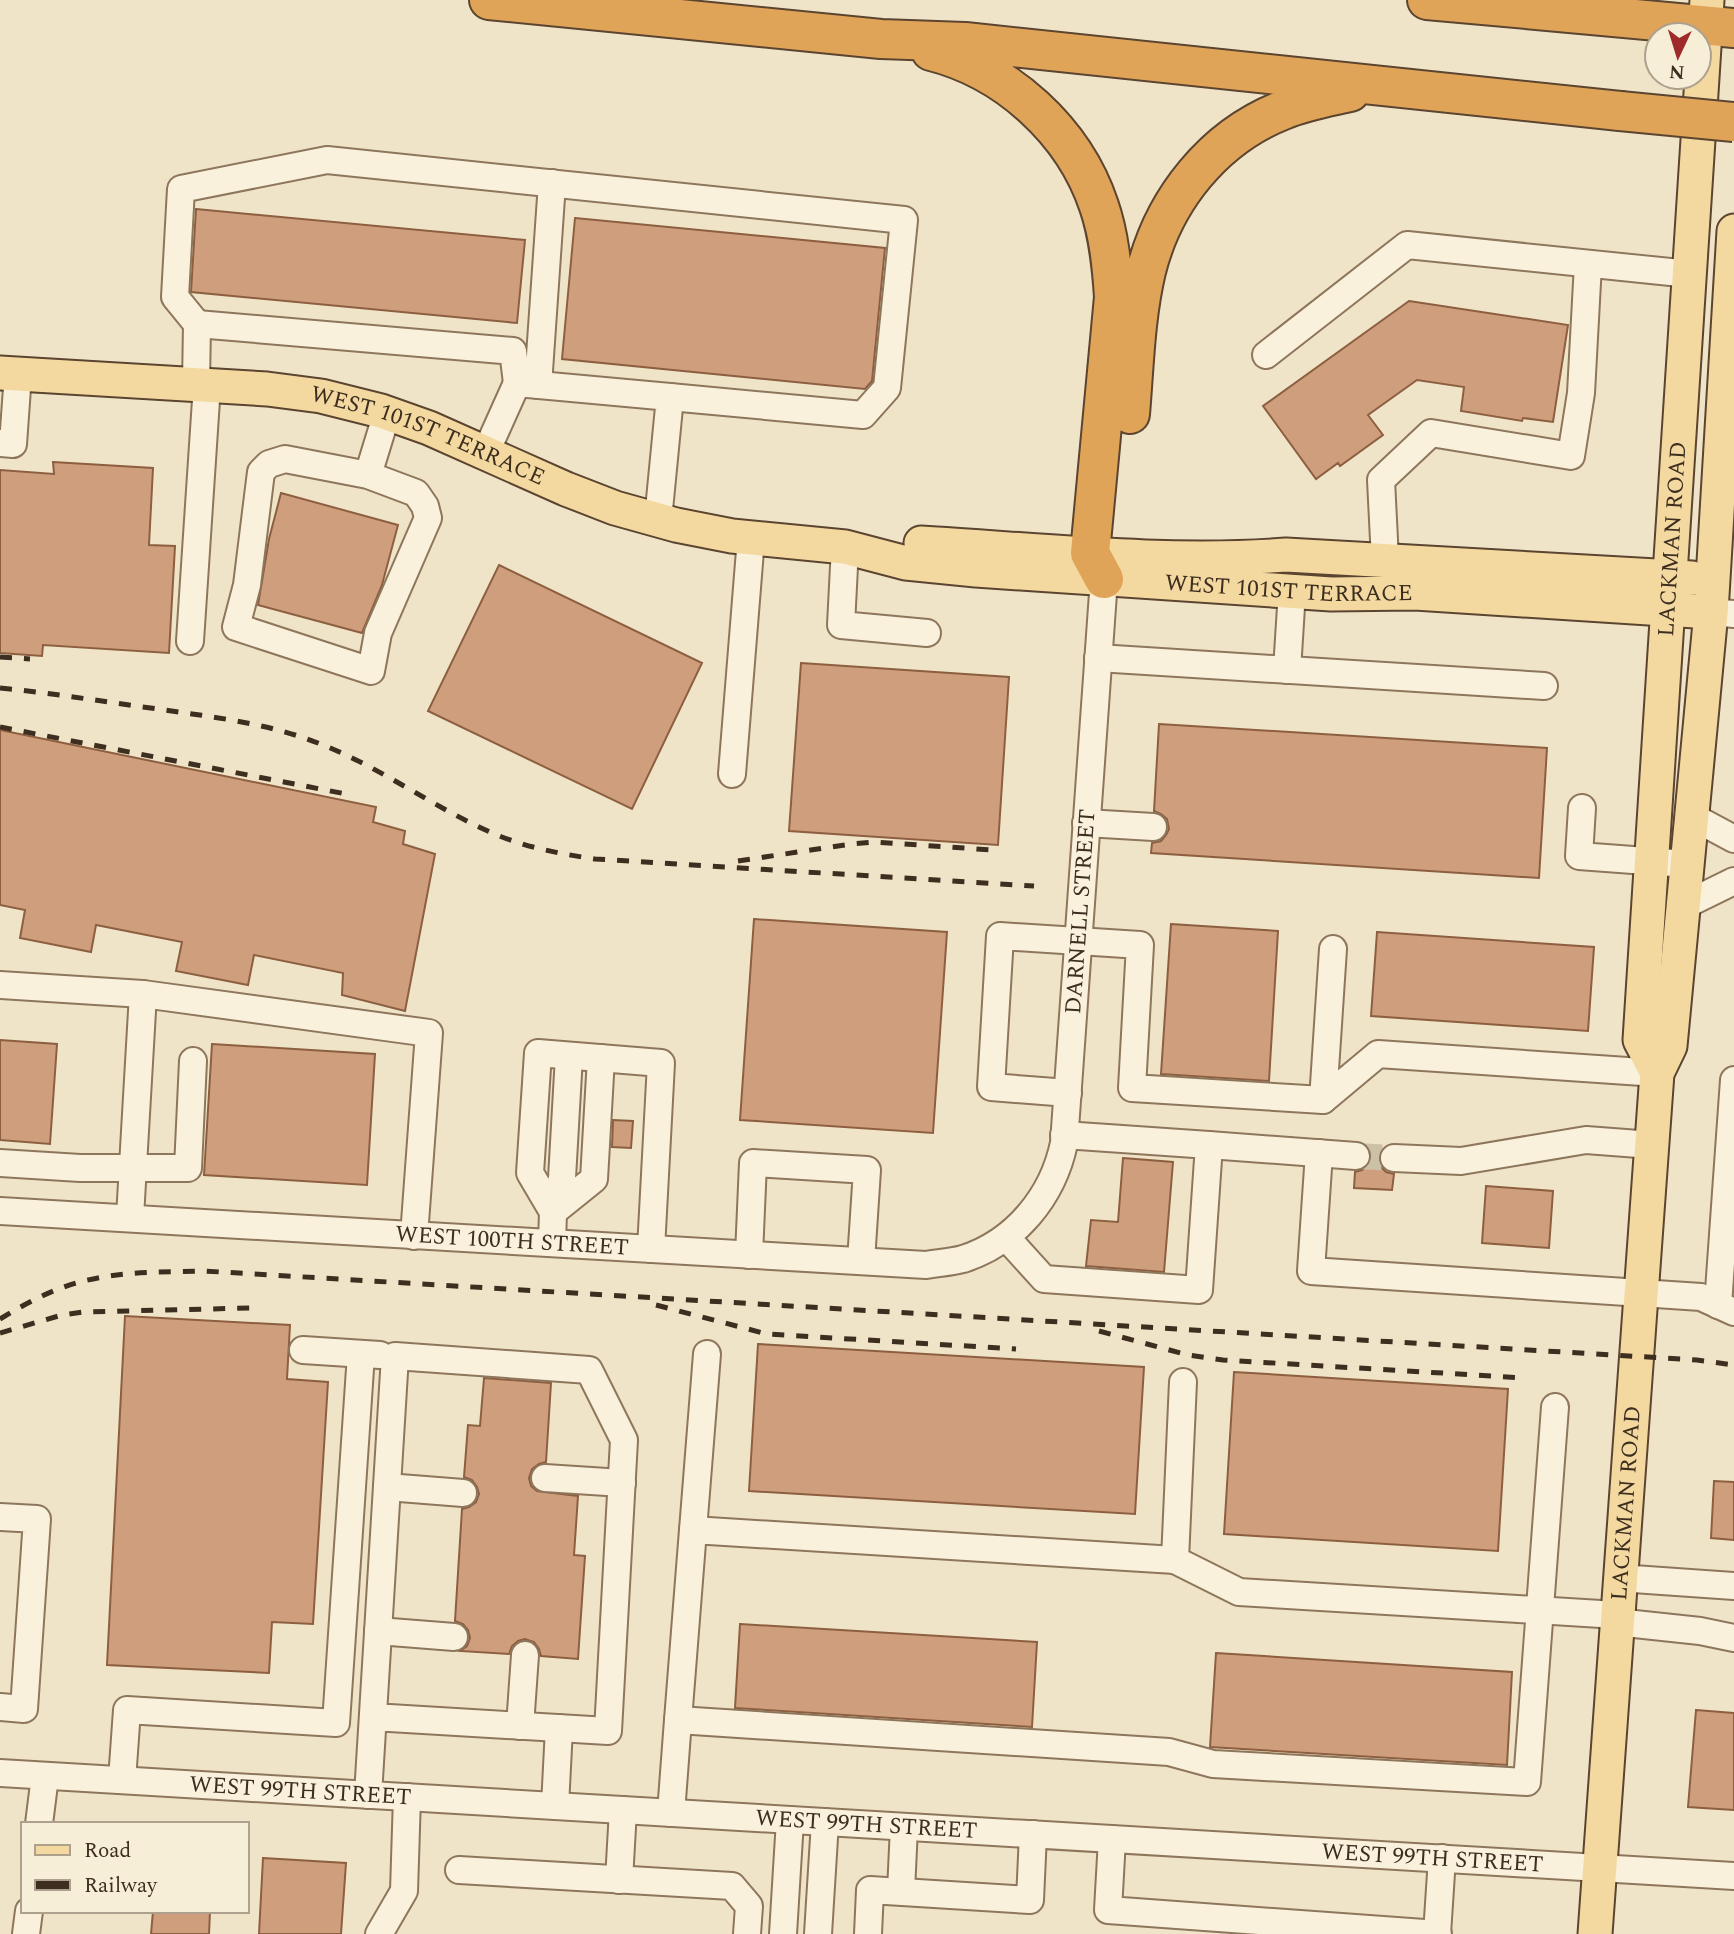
<svg xmlns="http://www.w3.org/2000/svg" width="1734" height="1934" font-family="Spectral,serif">
  <style>
    .building { fill: #cf9f7d; stroke: #8d5f41; stroke-width: 2 }
    .lines { fill: none; stroke-linecap: round; stroke-linejoin: round }
    .minor-tunnel { stroke: #ccc0a6; stroke-width: 26; stroke-dasharray: 26 13; stroke-linecap: butt }
    .minor-casing { stroke: #8d765c; stroke-width: 30 }
    .major-casing { stroke: #5b4430; stroke-width: 37 }
    .highway-casing { stroke: #5b4430; stroke-width: 42 }
    .minor { stroke: #faf1dc; stroke-width: 26 }
    .major { stroke: #f3d9a0; stroke-width: 33 }
    .highway { stroke: #e0a458; stroke-width: 38 }
    .rail { stroke: #3d2e20; stroke-width: 5; stroke-dasharray: 12 12; stroke-linecap: butt }
    .highway-bridge-casing { stroke: #5b4430; stroke-width: 42; stroke-linecap: butt }
    .highway-bridge { stroke: #e0a458; stroke-width: 38 }
    .labels { text-anchor: middle; dominant-baseline: central; stroke-width: 7; stroke-linejoin: round; paint-order: stroke }
    .street-label { font-size: 23px; fill: #3d2e20; stroke: #f7eed8 }
  </style>
  <rect width="100%" height="100%" fill="#f0e4c8"/>
  <path class="building" d="M196 209 525 240 517 323 191 292Z
    M575 218 885 248 872 381 865 389 562 359Z
    M1409 301 1568 325 1553 422 1523 418 1522 421 1461 411 1464 387 1417 380 1368 415 1383 435 1340 466 1338 463 1316 479 1263 406Z
    M53 462 153 468 149 545 175 546 169 653 43 645 42 656 0 653V470L54 474Z
    M281 493 398 525 382 585 362 633 258 605 269 539Z
    M499 565 702 663 632 809 428 711Z
    M801 663 1009 677 998 845 789 831Z
    M1159 724 1547 748 1539 878 1151 853 1152 843 1161 841 1166 835 1169 829 1167 819 1161 814 1154 811Z
    M0 730 376 807 373 822 405 831 403 844 435 854 405 1011 342 995 343 973 254 955 248 985 176 971 182 942 96 925 91 952 20 938 25 910 0 905Z
    M754 919 947 932 933 1133 740 1120Z
    M1171 924 1278 931 1269 1081 1161 1074Z
    M1377 932 1594 947 1588 1031 1371 1016Z
    M0 1040 57 1044 50 1144 0 1140Z
    M212 1044 375 1054 367 1185 204 1175Z
    M613 1120 633 1121 631 1148 612 1147Z
    M1370 1150 1380 1151 1378 1158 1380 1166 1386 1172 1394 1174 1392 1190 1354 1188 1355 1172 1362 1170 1369 1165 1372 1158Z
    M1123 1158 1173 1162 1164 1272 1086 1266 1091 1220 1118 1222Z
    M1486 1186 1553 1191 1549 1248 1482 1243Z
    M125 1316 290 1325 287 1379 328 1382 313 1624 272 1622 269 1673 107 1665Z
    M758 1344 1144 1367 1135 1514 749 1491Z
    M1234 1372 1508 1389 1498 1551 1224 1534Z
    M484 1378 551 1383 546 1462 539 1464 532 1469 529 1478 531 1486 537 1491 578 1496 574 1555 585 1556 578 1659 541 1656 539 1649 534 1642 525 1639 518 1641 512 1646 509 1654 460 1651 467 1646 470 1638 468 1630 463 1624 455 1621 462 1509 469 1507 476 1502 479 1494 477 1487 472 1480 464 1477 468 1425 480 1426Z
    M1714 1481 1734 1482V1540L1711 1538Z
    M740 1624 1037 1642 1032 1727 735 1708Z
    M1216 1653 1512 1672 1507 1765 1210 1747Z
    M1696 1710 1734 1713V1810L1688 1807Z
    M263 1858 346 1863 341 1934H259Z
    M153 1911H210L209 1934H151Z"/>
  <g class="lines">
    <path class="minor-tunnel" d="M1356 1156 1394 1158"/>
    <g class="minor-casing">
      <g id="minor">
        <path d="M197 324 513 351 517 383"/>
        <path d="M1266 355 1407 245 1690 274"/>
        <path d="M196 384 197 324 175 297 181 189 327 160 904 220 887 388 863 415 670 397"/>
        <path d="M538 385 552 183"/>
        <path d="M0 443 13 444 18 374"/>
        <path d="M486 452 517 383 670 397 658 520"/>
        <path d="M368 475 416 493 425 506 428 518 378 633 371 671 236 627 247 585 261 472 269 464 285 459 368 475 387 413"/>
        <path d="M845 547 841 625 927 633"/>
        <path d="M1385 560 1381 480 1431 433 1571 456 1581 393 1588 264"/>
        <path d="M1711 612 1734 614"/>
        <path d="M190 641 207 385"/>
        <path d="M1098 658 1544 686"/>
        <path d="M1287 670 1292 591"/>
        <path d="M732 774 751 538"/>
        <path d="M1582 808 1579 856 1687 864"/>
        <path d="M1691 816 1734 839"/>
        <path d="M1086 823 1153 827"/>
        <path d="M1683 906 1734 881"/>
        <path d="M0 985 143 994 429 1033 414 1236"/>
        <path d="M1068 1093 991 1087 1000 936 1140 945 1132 1088 1323 1100 1378 1054 1657 1073"/>
        <path d="M1323 1100 1333 949"/>
        <path d="M1209 1145 1356 1156"/>
        <path d="M1319 1153 1311 1271 1701 1297 1734 1312"/>
        <path d="M1394 1158 1461 1161 1586 1140 1652 1145"/>
        <path d="M0 1163 80 1168H188L193 1061"/>
        <path id="s1" d="M0 1211 926 1265C938 1263 952 1262 963 1259 1016 1242 1053 1196 1064 1143L1104 579"/>
        <path d="M553 1212 594 1179 601 1058"/>
        <path d="M553 1212 562 1178 569 1056"/>
        <path d="M130 1217 143 994"/>
        <path d="M1006 1237 1044 1279 1199 1290 1209 1145 1064 1135"/>
        <path d="M552 1243 553 1212 530 1173 538 1053 661 1063 651 1249"/>
        <path d="M749 1255 753 1163 867 1170 861 1261"/>
        <path d="M1718 1305 1734 1080"/>
        <path d="M303 1350 380 1355"/>
        <path d="M1183 1382 1175 1560 1239 1592 1617 1615"/>
        <path d="M545 1478 622 1483"/>
        <path d="M387 1487 463 1493"/>
        <path d="M0 1517 37 1519 24 1709 0 1707"/>
        <path d="M693 1530 707 1354"/>
        <path d="M1619 1578 1734 1586"/>
        <path d="M1616 1622 1700 1631 1734 1638"/>
        <path d="M378 1631 454 1637"/>
        <path d="M678 1720 693 1530 1175 1560"/>
        <path d="M520 1726 525 1655"/>
        <path id="s2" d="M0 1773 1734 1876"/>
        <path d="M122 1780 127 1710 336 1723 361 1354"/>
        <path d="M368 1795 395 1356 589 1370 624 1440 608 1731 373 1717"/>
        <path d="M555 1806 559 1728"/>
        <path d="M671 1813 678 1720 1169 1752 1213 1764 1527 1782 1555 1407"/>
        <path d="M39 1824 45 1776"/>
        <path d="M1112 1839 1108 1910 1438 1934"/>
        <path d="M459 1870 732 1886 749 1906 747 1934"/>
        <path d="M619 1880 623 1810"/>
        <path d="M901 1891 904 1827"/>
        <path d="M26 1934 29 1911"/>
        <path d="M379 1934 404 1891 407 1797"/>
        <path d="M783 1934 790 1820"/>
        <path d="M818 1934 825 1822"/>
        <path d="M868 1934 870 1890 1030 1900 1033 1834"/>
        <path d="M1437 1934 1442 1858"/>
      </g>
    </g>
    <g class="major-casing">
      <g id="major">
        <path id="s3" d="M0 373 267 389 321 396 381 411 429 428 566 489 615 508 676 525 732 536 845 547 906 563 976 570 1331 594 1415 593 1711 612"/>
        <path d="M921 543C1042 550 1165 564 1286 555L1692 578"/>
        <path id="s4" d="M1657 1073 1640 1040 1707 0"/>
        <path id="s5" d="M1595 1934 1657 1073 1670 1046 1711 612 1734 231"/>
      </g>
    </g>
    <g class="highway-casing">
      <path id="highway" d="M489 0 881 39 965 42 1620 111
        M1427 0 1734 28
        M931 51C1007 70 1074 131 1099 206 1109 235 1112 266 1114 297L1090 553 1104 579
        M1130 414C1134 367 1135 317 1146 271 1164 199 1214 137 1283 110 1304 101 1328 97 1350 92"/>
    </g>
    <use href="#minor" class="minor"/>
    <use href="#major" class="major"/>
    <use href="#highway" class="highway"/>
    <path class="rail" d="M0 657 30 659
      M0 688C53 693 105 702 158 709 212 717 267 723 318 743 381 767 435 809 497 835 529 848 561 854 595 859L1034 886
      M0 727 346 794
      M738 861 851 844 875 842 992 850
      M656 1305 767 1334 1016 1349
      M0 1319C20 1307 41 1295 64 1287 108 1271 158 1272 204 1271L1697 1360 1734 1365
      M1099 1331 1188 1355 1223 1360 1525 1378
      M0 1333 62 1315 83 1312 251 1308"/>
    <g class="highway-bridge-casing">
      <path id="highway-bridge" d="M1620 111 1734 122"/>
    </g>
    <use href="#highway-bridge" class="highway-bridge"/>
  </g>
  <g class="labels">
    <g class="street-label">
      <text stroke="none"><textPath href="#s3" startOffset="436">WEST 101ST TERRACE</textPath></text>
      <text stroke="none"><textPath href="#s4" startOffset="539">LACKMAN ROAD</textPath></text>
      <text stroke="none"><textPath href="#s3" startOffset="1318">WEST 101ST TERRACE</textPath></text>
      <text stroke="none"><textPath href="#s1" startOffset="1358">DARNELL STREET</textPath></text>
      <text stroke="none"><textPath href="#s1" startOffset="513">WEST 100TH STREET</textPath></text>
      <text stroke="none"><textPath href="#s5" startOffset="432">LACKMAN ROAD</textPath></text>
      <text stroke="none"><textPath href="#s2" startOffset="301">WEST 99TH STREET</textPath></text>
      <text stroke="none"><textPath href="#s2" startOffset="868">WEST 99TH STREET</textPath></text>
      <text stroke="none"><textPath href="#s2" startOffset="1435">WEST 99TH STREET</textPath></text>
    </g>
  </g>
  <rect x="21" y="1822" width="228" height="91" fill="#f7eed8" stroke="#ada18e" stroke-width="2"/>
  <rect x="35" y="1845" width="35" height="10" fill="#f3d9a0" stroke="#ada18e" stroke-width="2"/>
  <text x="84" y="1857" font-size="21" fill="#3d2e20">Road</text>
  <rect x="35" y="1880" width="35" height="10" fill="#3d2e20" stroke="#ada18e" stroke-width="2"/>
  <text x="84" y="1892" font-size="21" fill="#3d2e20">Railway</text>
  <g transform="translate(1678 56) rotate(184)"><circle r="33" fill="#f7eed8" stroke="#ada18e" stroke-width="2"/>
  <path d="M0-5L12 26L0 18L-12 26Z" fill="#9e2a2b"/>
  <text y="-10" font-size="19" font-weight="bold" text-anchor="middle" fill="#3d2e20">N</text>
  </g>
</svg>
